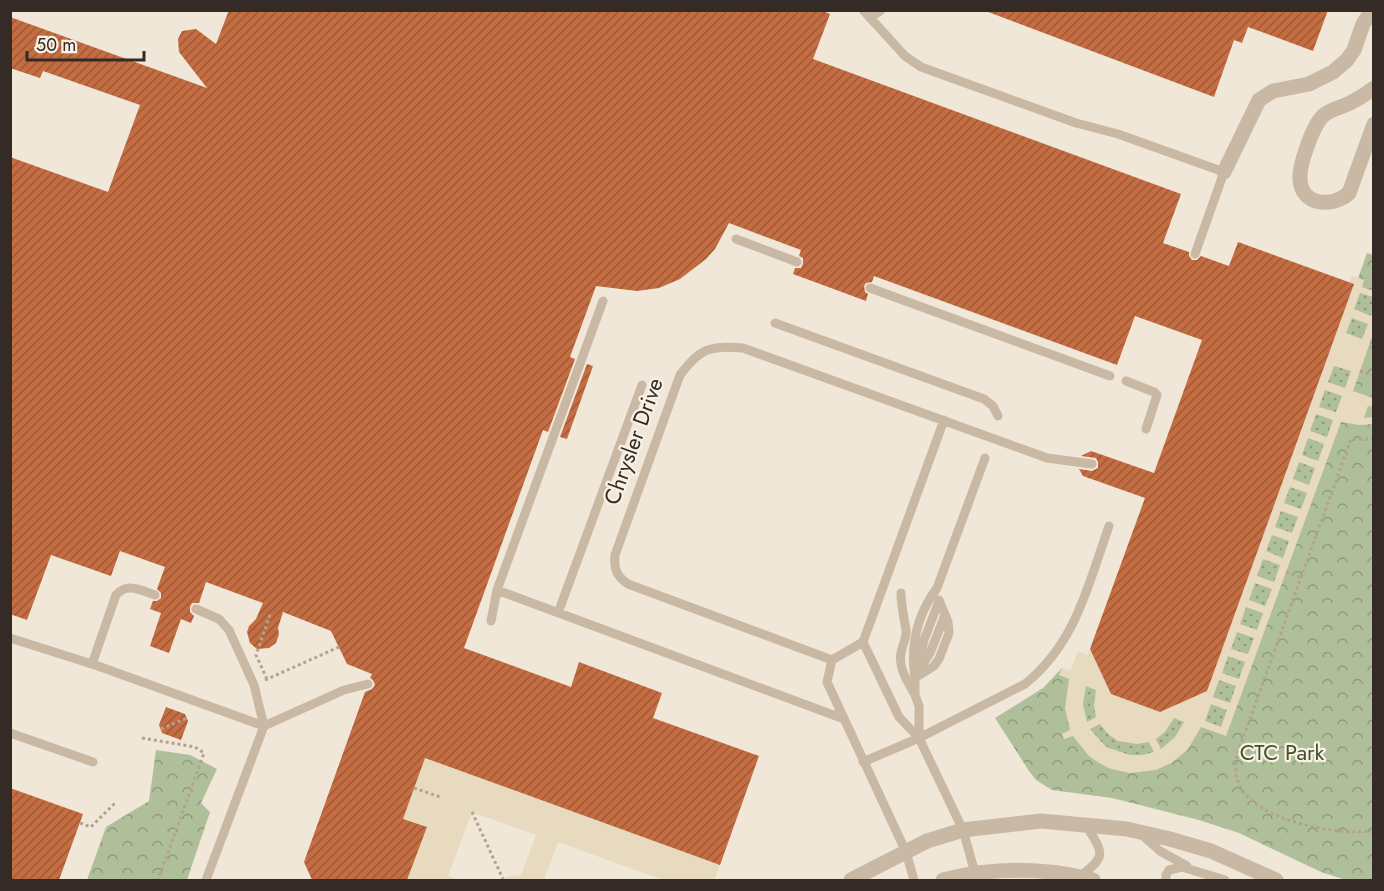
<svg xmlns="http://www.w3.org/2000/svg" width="1384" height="891" font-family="Jost,sans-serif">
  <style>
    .forest { fill: url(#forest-crowns) }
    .garden { fill: url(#garden-dots) }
    .plaza { fill: #e8dabf; fill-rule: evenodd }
    .building { fill: url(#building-hatch) }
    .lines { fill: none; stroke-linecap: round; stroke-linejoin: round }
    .path { stroke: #b4a28f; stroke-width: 3; stroke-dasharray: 3 3; stroke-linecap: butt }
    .lane { stroke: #c8b8a4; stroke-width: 9 }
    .street { stroke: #c8b8a4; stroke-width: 15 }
    .labels { text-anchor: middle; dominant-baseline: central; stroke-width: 4.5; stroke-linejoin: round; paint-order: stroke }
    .street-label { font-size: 22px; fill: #342b26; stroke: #f8f1e4 }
    .park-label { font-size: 22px; fill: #40512a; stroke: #f8f1e4 }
  </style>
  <defs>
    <pattern id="forest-crowns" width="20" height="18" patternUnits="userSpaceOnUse" patternTransform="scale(1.5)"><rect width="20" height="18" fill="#afbf99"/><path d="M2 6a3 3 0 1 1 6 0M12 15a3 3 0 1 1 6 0" fill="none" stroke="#8f9b7d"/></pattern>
    <pattern id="garden-dots" width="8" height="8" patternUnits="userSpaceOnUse" patternTransform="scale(1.5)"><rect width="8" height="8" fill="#afbf99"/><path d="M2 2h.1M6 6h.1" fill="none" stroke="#8f9b7d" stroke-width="1.8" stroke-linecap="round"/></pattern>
    <pattern id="building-hatch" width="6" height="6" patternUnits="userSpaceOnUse" patternTransform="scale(1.5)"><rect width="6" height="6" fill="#c46d42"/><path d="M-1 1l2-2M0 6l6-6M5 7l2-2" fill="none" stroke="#a05a37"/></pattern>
  </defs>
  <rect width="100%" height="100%" fill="#f0e7d8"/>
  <path class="forest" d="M1367 253 1373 255V880H1346L1321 872 1239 833 1199 820 1112 798 1052 790 1036 780 1029 771 995 718 1043 688 1062 668 1074 674 1107 698 1160 718 1210 695Z
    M156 750 190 755 217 769 201 803 210 812 187 880H87L106 827 149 801Z"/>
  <path class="garden" d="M1360 293 1373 297V308L1371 316 1354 310Z
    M1351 317 1368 324 1362 340 1346 334Z
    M1334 365 1351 371 1345 388 1328 382Z
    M1325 390 1342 396 1336 413 1319 407Z
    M1316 414 1333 420 1327 437 1310 431Z
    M1308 438 1324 444 1318 461 1301 455Z
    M1299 462 1316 468 1309 485 1292 479Z
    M1290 487 1307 493 1301 509 1284 503Z
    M1281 510 1298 517 1292 534 1275 527Z
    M1272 535 1289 541 1283 558 1266 551Z
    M1264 559 1281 565 1274 582 1257 576Z
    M1255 583 1272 589 1265 606 1248 600Z
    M1246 607 1263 613 1257 630 1240 624Z
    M1237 631 1254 638 1248 655 1231 649Z
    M1228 655 1245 662 1239 679 1222 673Z
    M1219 680 1237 686 1230 703 1213 697Z
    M1086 686 1096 690 1094 701 1097 718 1087 722 1083 704Z
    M1211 704 1228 710 1222 727 1204 721Z
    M1174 718 1184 722 1175 737 1161 749 1156 739 1161 736Z
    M1100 724C1112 741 1129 747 1149 742L1154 752C1128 760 1104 751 1090 729Z"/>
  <path class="plaza" d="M1352 276 1364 280 1362 287 1373 291V297L1360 293 1354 309 1371 316 1373 308V334L1353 391 1373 398V407L1368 406 1364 418 1373 417V424L1359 425 1341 422 1226 736 1201 727 1188 749 1173 762 1156 770 1130 773 1111 769 1099 763 1089 756 1073 736 1064 739 1062 734 1070 730 1065 708 1069 679 1059 675 1062 668 1070 671 1078 651 1087 655 1090 649 1111 694 1160 712 1207 690 1354 285 1349 283ZM1352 318 1368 324 1362 339 1346 333ZM1334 366 1351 371 1345 388 1328 382ZM1325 390 1342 396 1336 412 1319 407ZM1316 414 1333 420 1327 437 1310 431ZM1308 438 1324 444 1318 461 1302 455ZM1299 462 1315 468 1309 485 1293 479ZM1290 487 1307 493 1301 509 1284 503ZM1281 511 1298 517 1292 533 1275 527ZM1272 535 1289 541 1283 558 1266 551ZM1263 559 1280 565 1274 582 1257 576ZM1255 583 1272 589 1265 606 1249 600ZM1246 607 1263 613 1257 630 1240 624ZM1237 632 1254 638 1248 654 1231 649ZM1228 656 1245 662 1239 679 1222 673ZM1219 680 1236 686 1230 703 1213 697ZM1086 686 1096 690 1094 706 1096 717 1087 722 1083 704ZM1211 704 1227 710 1221 727 1205 721ZM1174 718 1184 722 1175 737 1161 749 1156 739 1165 732ZM1100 724 1108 734 1118 741 1137 744 1149 742 1154 752 1142 755H1130L1106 747 1090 729Z
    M425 758 720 865 714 880H663L558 842 544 880H499L507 877 521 875 536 835 472 812 448 876 458 880H407L427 828 403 819Z"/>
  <path class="building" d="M229 10H821L830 14 813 59 1181 194 1163 243 1189 252V256L1192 260H1197L1201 256 1229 266 1238 242 1354 284 1207 691 1160 712 1111 694 1090 649 1145 498 1083 476 1079 469 1092 471 1098 468V462L1096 458 1081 456 1091 451 1154 473 1202 340 1135 316 1117 365 874 276 872 282 866 283 864 286 865 292 868 294 866 301 793 274 795 268H801L803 264V258L799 256 801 250 729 223 715 249 706 259 680 279 659 288 637 291 596 286 570 357 575 359 548 432 543 430 464 648 571 687 579 662 662 693 653 718 759 756 720 865 425 758 403 819 427 827 407 880H312L304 862 365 692 372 689 375 685 373 680 370 678 372 674 347 664 331 631 283 612 278 628 279 634 276 643 269 648 257 649 250 643 247 632 249 626 256 619 263 603 206 582 199 603H192L190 607V612L194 616 191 623 181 619 169 653 150 646 161 613 150 609 153 601H157L161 598V593L157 589 165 567 120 551 111 576 51 555 27 620 10 614V157L108 192 140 105 43 71 40 78 10 68V17L207 88 179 52 178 39 182 31 196 29 216 44Z
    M983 10H1328L1313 51 1248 27 1242 43 1234 40 1214 97Z
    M587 364 593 366 567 439 560 437Z
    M166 707 185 714 188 721 181 740 162 733 159 725Z
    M10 788 83 814 59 880H10Z"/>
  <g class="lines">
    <path class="path" d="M1370 347 1374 348
      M1360 371 1374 376
      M1374 439H1351L1238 752C1236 762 1234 774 1239 784 1256 822 1337 835 1374 831
      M1286 572 1301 578
      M267 679 256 655 271 612
      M265 680 339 647
      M161 729 187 718
      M142 738 195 747 204 753 158 880
      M414 788 440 797
      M472 812 503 879
      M80 823 91 827 116 802"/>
    <path class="lane" d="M863 10 905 56 921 67 1076 123 1118 134 1224 172 1195 254
      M870 18 881 10
      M736 239 797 262
      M870 288 1110 376
      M775 323 984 399 993 406 998 416
      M1126 381 1154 392 1157 395 1146 429
      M944 420 863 642 832 660 628 584C616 576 614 569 615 555L680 375C701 347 710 346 743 348L1047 458 1092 464
      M497 590 844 719
      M901 593C901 606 904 617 906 630 907 638 902 645 901 653 898 667 907 681 914 693
      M196 609 219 619 229 630 254 685 264 726
      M558 613 642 385
      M491 621 497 590 603 301
      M10 638 98 666 264 726
      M863 642 899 717 919 738 963 830 975 873
      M832 660 827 682 906 852 914 880
      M92 664 116 595C127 582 140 590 155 595
      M919 670 930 653 945 615
      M915 678C910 645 917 615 937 588L985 458
      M915 678 934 666 939 659 949 633 948 622 939 600
      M10 733 93 762
      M919 738V706L915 695V678L924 640 939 601
      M863 762 919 738 1025 684C1076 643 1088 585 1109 526
      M1142 835 1160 851 1187 866
      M1079 877C1108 856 1103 853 1086 825
      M206 880 264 726 344 690 368 684
      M1166 880V875L1169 870 1182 867 1225 880"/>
    <path class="street" d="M1374 88C1366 94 1358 99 1350 103 1341 108 1327 110 1321 118 1312 129 1299 165 1300 179 1301 206 1333 208 1349 193L1374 124
      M1224 172 1259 100 1273 91 1309 84 1333 72 1347 60 1354 50 1363 24 1372 10
      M851 880 927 841 963 830 1041 821 1127 829 1170 839 1211 851 1276 880
      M943 880C991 867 1045 867 1093 880"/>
  </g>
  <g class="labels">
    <g class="street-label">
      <text transform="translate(633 441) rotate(-70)">Chrysler Drive</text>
    </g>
    <g class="park-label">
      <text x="1282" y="752">CTC Park</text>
    </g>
  </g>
  <rect width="1384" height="891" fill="none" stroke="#342b26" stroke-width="24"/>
  <path d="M27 51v9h117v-9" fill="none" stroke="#342b26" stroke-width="3"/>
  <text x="36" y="51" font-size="18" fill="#342b26" stroke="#f8f1e4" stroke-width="4.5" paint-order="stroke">50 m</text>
</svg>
